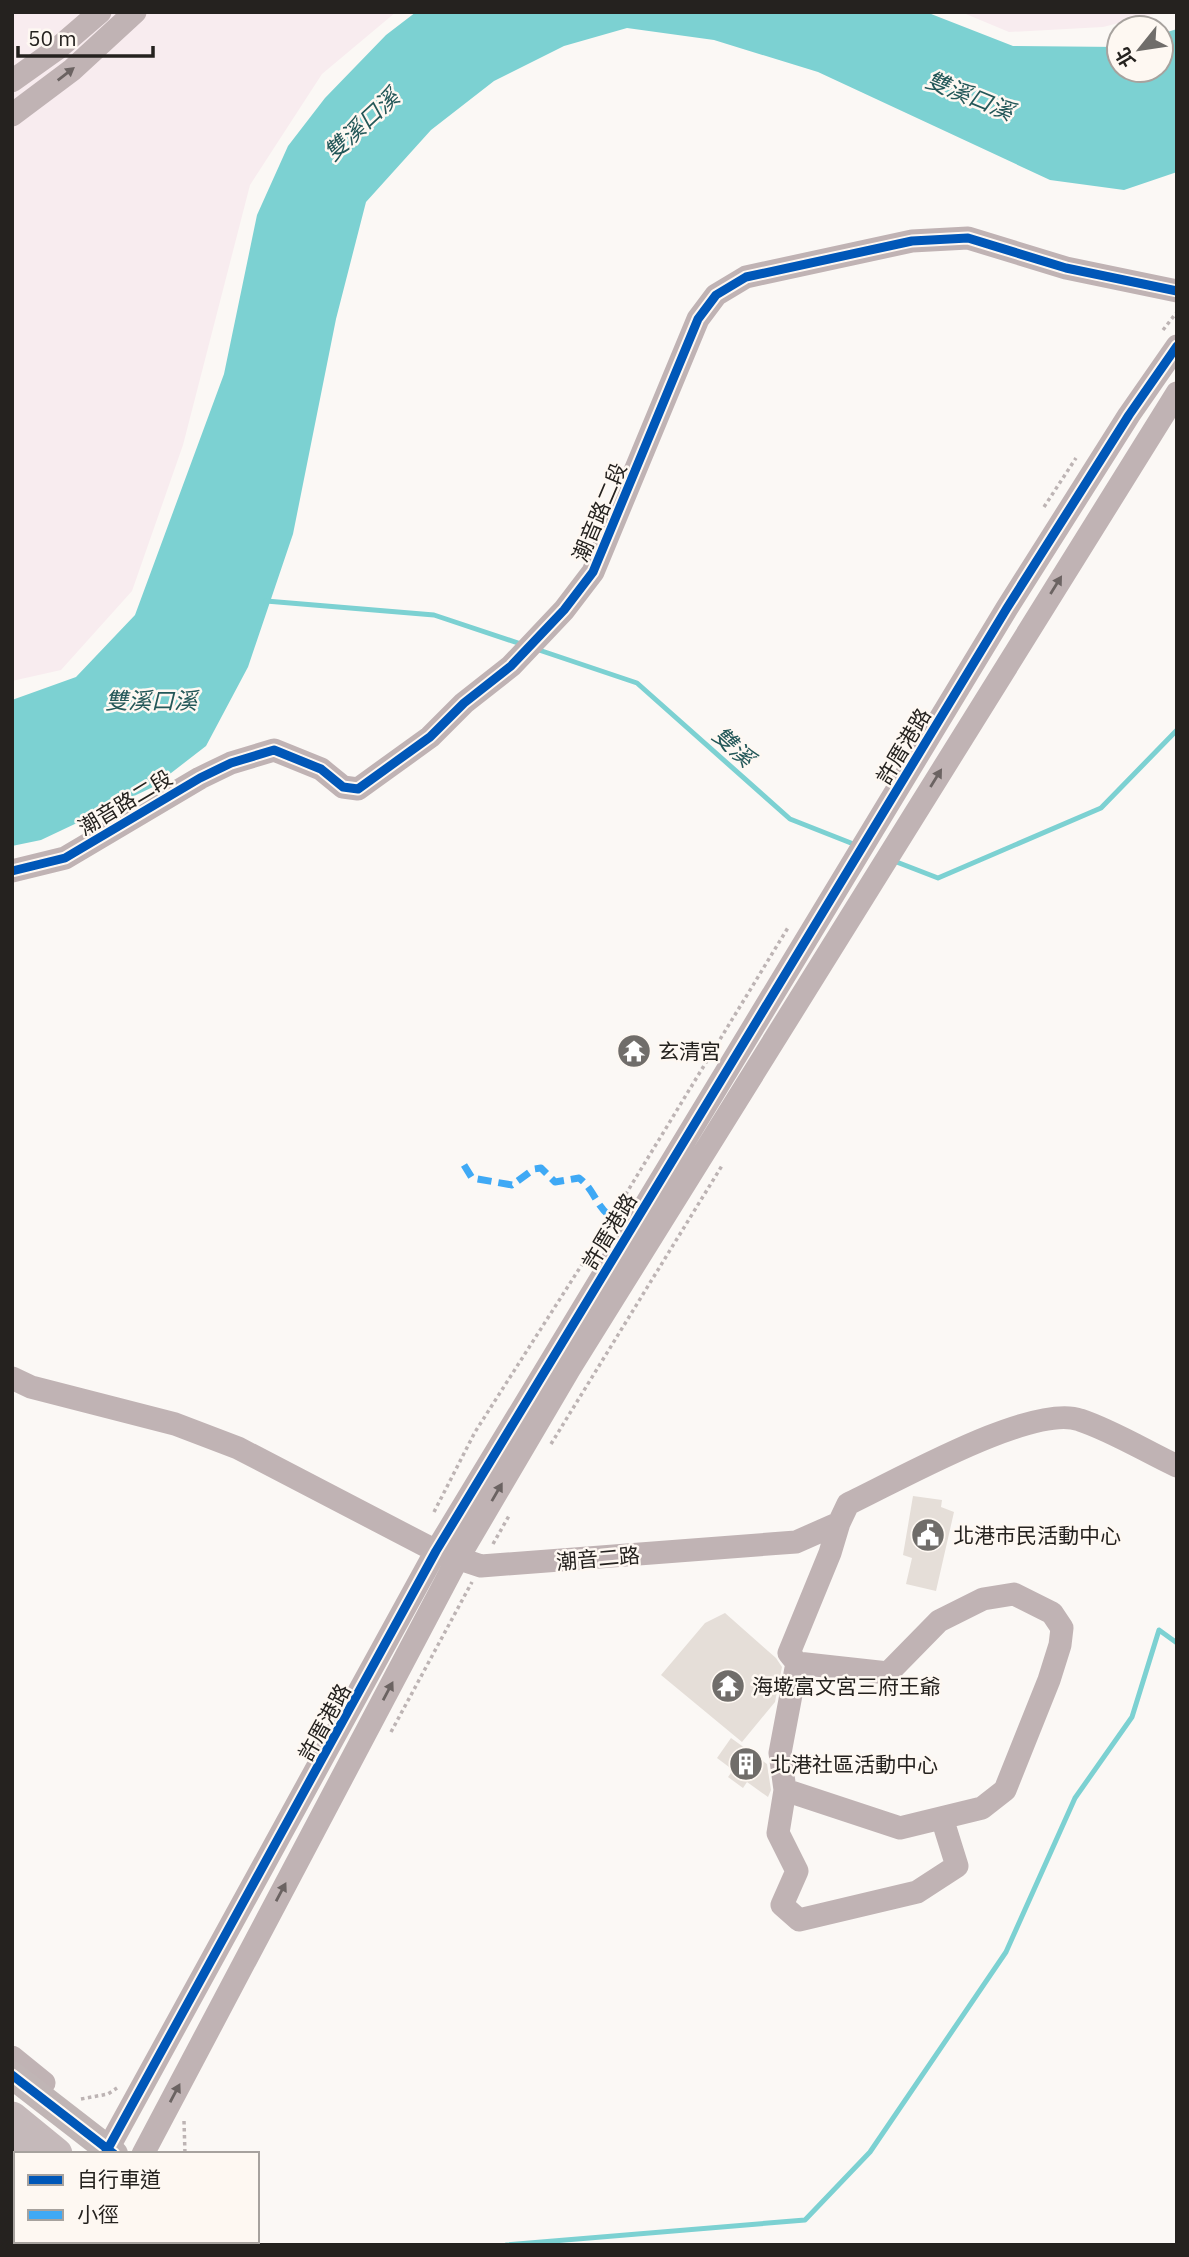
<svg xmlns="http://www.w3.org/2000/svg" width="1189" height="2257" font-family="'IBM Plex Sans','Noto Sans TC',sans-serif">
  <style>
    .industrial { fill: #f8ecef }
    .water { fill: #7cd1d2 }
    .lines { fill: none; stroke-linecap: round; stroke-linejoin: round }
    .stream { stroke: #7cd1d2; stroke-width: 5 }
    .building { fill: #e5ded8 }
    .path { stroke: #bdb4b4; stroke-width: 3.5; stroke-dasharray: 3.5 3.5; stroke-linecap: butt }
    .minor { stroke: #c0b3b4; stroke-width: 23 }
    .major { stroke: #c0b5b5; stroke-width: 28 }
    .highway { stroke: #c5b9ba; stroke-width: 33 }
    .quiet { stroke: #3fa9f5; stroke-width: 7; stroke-dasharray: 14 7; stroke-linecap: butt }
    .cycleway-casing { stroke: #fef8f2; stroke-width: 13 }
    .cycleway { stroke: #0057b8; stroke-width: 9 }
    .oneway { fill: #6b6362 }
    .labels { text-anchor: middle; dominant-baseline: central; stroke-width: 5; stroke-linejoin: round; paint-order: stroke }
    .street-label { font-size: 21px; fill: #25221f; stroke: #fef8f2 }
    .poi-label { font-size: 21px; fill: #25221f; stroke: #fef8f2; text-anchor: start }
    .water-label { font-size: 23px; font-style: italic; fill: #235758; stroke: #fef8f2 }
  </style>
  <rect width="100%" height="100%" fill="#fbf8f5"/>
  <path class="industrial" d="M12 12H396L322 74 250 185 183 445 132 591 61 670 12 681Z
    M961 12H1162L1103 27 1009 32Z"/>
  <path class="water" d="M416 12H926L1013 46 1119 47V70H1161V34L1177 29V172L1124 190 1050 180 818 72 714 40 627 28 564 46 494 81 431 130 366 202 336 319 293 534 248 667 206 746 153 787 41 840 12 846V700L76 677 135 615 224 374 257 215 288 146 325 98 386 35Z"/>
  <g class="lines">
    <path class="stream" d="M266 601 434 615 524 645
      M536 649 637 683 790 819 856 845
      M894 861 938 878 1101 808 1177 730
      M506 2245 805 2220 870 2152 1006 1952 1075 1798 1132 1717 1159 1630 1177 1643"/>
  </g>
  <path class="building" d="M913 1496 942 1500 941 1507 954 1512 936 1591 906 1584 912 1558 903 1555Z
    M725 1613 776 1658 782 1667 775 1702 742 1742 661 1675 705 1623Z
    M731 1738 767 1764 771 1790 768 1797 747 1782 743 1788 728 1777 733 1770 717 1758Z"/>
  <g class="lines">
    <path class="path" d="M1163 330 1177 312
      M1044 507 1076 458
      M551 1444 723 1164
      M434 1512 475 1432 604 1230 789 926
      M493 1544 510 1514
      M391 1732 472 1582
      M81 2099 108 2094 117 2088
      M184 2121 185 2154"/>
    <path class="minor" d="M12 81 57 49 100 12
      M12 115 72 70 135 12
      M12 871 65 858 200 778 231 763 274 750 321 769 343 787 358 789 430 737 464 703 511 666 564 610 593 572 698 319 716 295 746 277 912 241 968 238 1066 268 1177 291
      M12 1378 31 1387 175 1424 238 1448 436 1551 481 1566 796 1542 839 1523 848 1504C897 1481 1033 1403 1080 1420 1113 1431 1145 1451 1177 1466
      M839 1523 830 1553 789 1653 797 1663 780 1753 785 1790 778 1833 797 1871 782 1905 799 1920 917 1892 957 1866 942 1818
      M785 1790 900 1828 982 1808 1005 1790 1049 1680 1060 1645 1062 1628 1052 1613 1014 1594 983 1599 939 1621 888 1673 797 1663
      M12 2057 44 2083
      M105 2154 436 1551 1007 608 1129 415 1177 346
      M143 2154 457 1560 570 1368 1177 393
      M12 2202 16 2205"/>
    <path class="major" d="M12 2075 114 2154
      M12 2181 16 2183
      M76 2241 80 2245
      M223 2241 228 2245"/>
    <path class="highway" d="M12 2118 56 2154
      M12 2150 17 2154
      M123 2241 127 2245
      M160 2241 164 2245"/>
    <path class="quiet" d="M464 1165 472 1178 512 1185 534 1169 541 1168 555 1182 579 1178C594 1189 596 1206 610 1216"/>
    <g class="cycleway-casing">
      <path id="cycleway" d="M12 871 65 858 200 778 231 763 274 750 321 769 343 787 358 789 430 737 464 703 511 666 564 610 593 572 698 319 716 295 746 277 912 241 968 238 1066 268 1177 291
        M12 2075 114 2154
        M105 2154 436 1551 1007 608 1129 415 1177 346"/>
    </g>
    <use href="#cycleway" class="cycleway"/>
  </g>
  <defs><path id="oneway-solid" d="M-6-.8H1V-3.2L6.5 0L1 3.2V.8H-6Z" transform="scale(1.75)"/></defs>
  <g class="oneway">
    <use href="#oneway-solid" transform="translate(66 74) rotate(-38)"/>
    <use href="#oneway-solid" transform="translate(1056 585) rotate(-58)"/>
    <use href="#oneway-solid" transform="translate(936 778) rotate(-58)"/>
    <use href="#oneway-solid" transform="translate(497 1492) rotate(-60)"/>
    <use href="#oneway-solid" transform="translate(388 1691) rotate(-62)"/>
    <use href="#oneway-solid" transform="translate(281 1892) rotate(-62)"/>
    <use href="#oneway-solid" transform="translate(175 2093) rotate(-62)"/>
  </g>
  <defs>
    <g id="temple-disc" transform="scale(1.75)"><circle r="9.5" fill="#706d6a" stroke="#fef8f2"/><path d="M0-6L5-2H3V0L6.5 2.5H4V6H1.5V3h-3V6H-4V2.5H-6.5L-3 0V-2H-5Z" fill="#fff"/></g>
    <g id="civic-disc" transform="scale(1.75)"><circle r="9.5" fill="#706d6a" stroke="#fef8f2"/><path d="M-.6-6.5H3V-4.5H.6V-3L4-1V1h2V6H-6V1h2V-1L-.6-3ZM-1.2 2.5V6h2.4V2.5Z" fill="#fff"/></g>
    <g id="building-disc" transform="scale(1.75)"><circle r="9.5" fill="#706d6a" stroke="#fef8f2"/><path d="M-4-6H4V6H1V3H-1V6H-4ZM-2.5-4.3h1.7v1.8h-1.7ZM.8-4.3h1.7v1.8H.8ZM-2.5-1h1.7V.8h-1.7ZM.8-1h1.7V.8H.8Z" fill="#fff"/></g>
  </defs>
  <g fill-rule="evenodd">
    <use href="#temple-disc" x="634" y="1051"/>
    <use href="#civic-disc" x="928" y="1535"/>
    <use href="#temple-disc" x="728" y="1686"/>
    <use href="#building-disc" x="746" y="1764"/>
  </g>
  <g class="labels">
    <g class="street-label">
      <text transform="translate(599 512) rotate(-67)">潮音路二段</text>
      <text transform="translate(903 746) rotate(-59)">許厝港路</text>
      <text transform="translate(125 802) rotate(-31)">潮音路二段</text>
      <text transform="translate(609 1231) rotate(-59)">許厝港路</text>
      <text transform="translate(598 1558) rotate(-5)">潮音二路</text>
      <text transform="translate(324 1722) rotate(-61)">許厝港路</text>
    </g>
    <g class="poi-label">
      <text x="658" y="1051">玄清宮</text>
      <text x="953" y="1535">北港市民活動中心</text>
      <text x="752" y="1686">海墘富文宮三府王爺</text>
      <text x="770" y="1764">北港社區活動中心</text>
    </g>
    <g class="water-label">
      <text transform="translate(970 95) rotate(22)">雙溪口溪</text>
      <text transform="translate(361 124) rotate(-43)">雙溪口溪</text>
      <text x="151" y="700">雙溪口溪</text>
      <text transform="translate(734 746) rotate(42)">雙溪</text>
    </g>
  </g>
  <rect width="1189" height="2257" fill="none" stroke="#25221f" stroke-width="28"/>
  <rect x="14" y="2152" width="245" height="91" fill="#fef8f2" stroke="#a7a29e" stroke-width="2"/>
  <rect x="28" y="2175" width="35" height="10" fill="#0057b8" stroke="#a7a29e" stroke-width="2"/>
  <text x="77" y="2187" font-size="21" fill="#25221f">自行車道</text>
  <rect x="28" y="2210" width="35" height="10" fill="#3fa9f5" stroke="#a7a29e" stroke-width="2"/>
  <text x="77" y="2222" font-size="21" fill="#25221f">小徑</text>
  <g transform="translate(1140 49) rotate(240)"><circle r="33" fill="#fef8f2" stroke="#a7a29e" stroke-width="2"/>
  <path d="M0-5L12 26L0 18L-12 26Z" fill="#706d6a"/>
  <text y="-10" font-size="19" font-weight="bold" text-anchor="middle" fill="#25221f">北</text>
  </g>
  <path d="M18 46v10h135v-10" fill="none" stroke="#25221f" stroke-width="3.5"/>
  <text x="28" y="46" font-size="21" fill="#25221f" stroke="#fef8f2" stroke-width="5" paint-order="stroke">50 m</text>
</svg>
